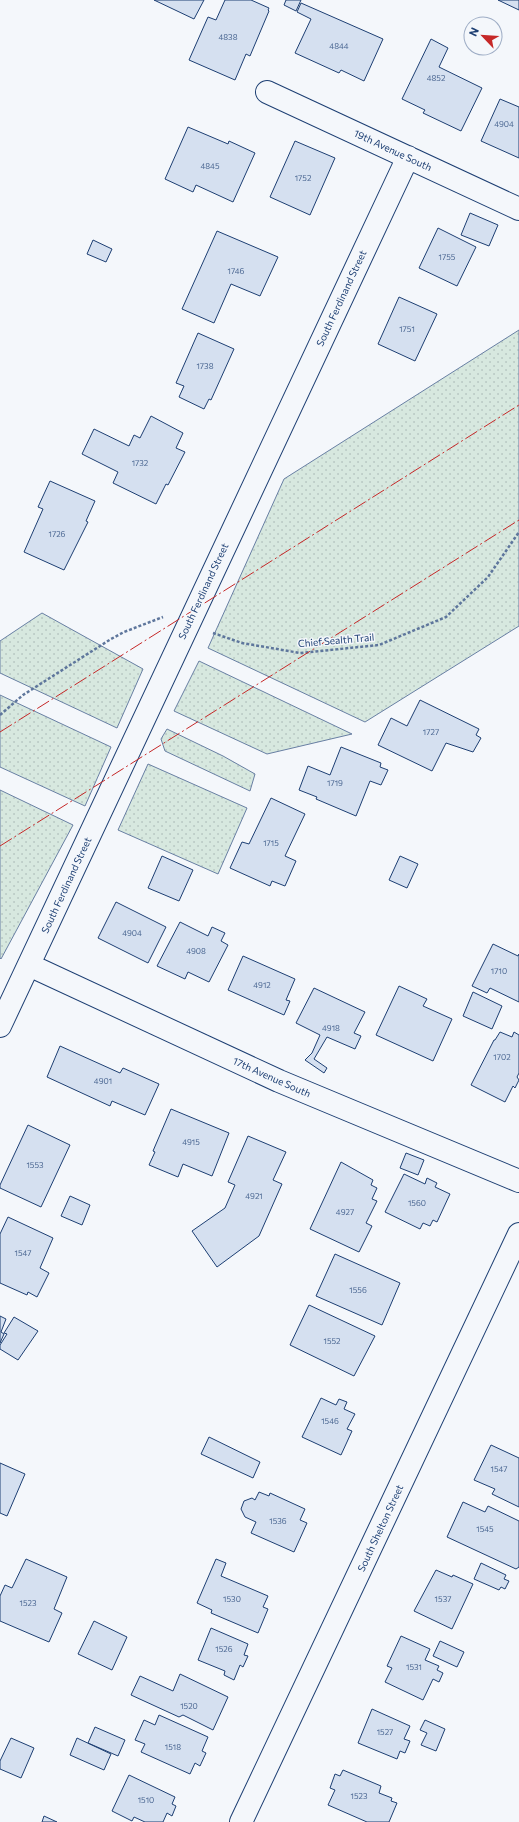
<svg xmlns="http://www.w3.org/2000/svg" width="519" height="1822" font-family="Commissioner,sans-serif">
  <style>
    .grass { fill: url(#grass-dots); stroke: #687fa3 }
    .building { fill: #d5e0f0; stroke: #1d3f73 }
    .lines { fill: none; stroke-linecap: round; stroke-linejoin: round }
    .minor-casing { stroke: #1d3f73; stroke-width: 24 }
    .path { stroke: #5e769c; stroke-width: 2.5; stroke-dasharray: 3 2; stroke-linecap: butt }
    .minor { stroke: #f4f7fb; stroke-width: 22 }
    .power { stroke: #c62828; stroke-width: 1; stroke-dasharray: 14 3 2 3; stroke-linecap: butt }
    .labels { text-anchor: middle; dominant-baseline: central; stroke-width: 3; stroke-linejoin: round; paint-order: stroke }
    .number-label { font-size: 8px; fill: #4b6792 }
    .street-label { font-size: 10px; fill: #1d3f73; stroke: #f4f7fb }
  </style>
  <defs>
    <pattern id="grass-dots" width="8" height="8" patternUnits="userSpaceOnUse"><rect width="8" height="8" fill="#d7e8df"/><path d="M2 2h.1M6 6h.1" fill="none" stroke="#b8c8c3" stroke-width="1.8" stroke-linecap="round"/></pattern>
  </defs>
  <rect width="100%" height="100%" fill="#f4f7fb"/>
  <path class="grass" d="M519 330V626L365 722 208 648 284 479Z
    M42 613 143 669 117 728 0 673V641Z
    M199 661 352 734 267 754 174 711Z
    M0 695 111 747 85 806 0 767Z
    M167 729 223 756 255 774 250 791 165 751 161 739Z
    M148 764 247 808 218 874 118 830Z
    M0 790 73 825 1 959 0 958Z"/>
  <path class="building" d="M154 0H204L194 19Z
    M225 0H251L269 8 268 10 269 11 250 56 246 54 235 80 189 60 208 17 216 20Z
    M286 0H301L296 11 284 5Z
    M498 0H519V10Z
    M301 3 383 39 364 81 341 70 339 73 295 53 311 19 297 12Z
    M431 39 448 48 439 67 482 88 461 131 423 113 425 110 402 99Z
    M500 99 519 107V158L481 141Z
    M188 127 228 144 229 141 255 153 233 202 196 185 193 192 165 179Z
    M295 141 335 158 310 215 270 197Z
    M470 213 498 225 489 246 461 235Z
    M438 228 476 247 457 286 419 268Z
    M217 231 278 257 260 296 231 284 214 323 182 309Z
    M93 240 112 249 106 262 87 254Z
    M399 297 437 314 415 361 378 344Z
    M198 333 234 349 211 400 209 399 204 409 179 397 184 386 176 383Z
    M151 416 183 433 176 448 185 452 168 485 166 484 156 504 113 483 118 472 82 454 94 429 129 446 134 435 140 438Z
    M50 481 95 501 86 521 88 522 64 570 24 552 43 509 38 507Z
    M420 700 479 729 476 735 481 738 473 752 446 743 432 771 378 745 391 718 407 726Z
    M341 747 381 763 380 767 388 770 381 785 370 781 356 816 316 799 317 797 299 790 308 766 330 775Z
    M271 798 305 814 285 856 296 861 285 886 272 881 270 886 230 868 242 842 249 844Z
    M162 856 193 870 179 901 148 888Z
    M400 856 418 864 407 888 389 880Z
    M116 902 166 927 148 963 98 938Z
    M180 922 208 936 212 927 225 933 221 941 228 945 209 982 188 972 185 979 157 966Z
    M493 944 518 956 519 954V1002L490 988 487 993 472 986Z
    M243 956 295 979 286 1000 290 1001 284 1015 228 990Z
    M399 986 427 999 423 1006 452 1019 433 1061 376 1035Z
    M314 988 365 1012 354 1033 361 1036 355 1049 327 1037 314 1059 327 1068 324 1073 305 1060 312 1053 320 1035 296 1023Z
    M473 992 502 1006 492 1029 463 1016Z
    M500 1032 512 1037 514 1032 519 1035V1073L517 1077 519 1080 515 1088 513 1086 505 1102 471 1085 494 1040H495Z
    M60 1046 120 1073 123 1068 159 1084 145 1115 112 1101 110 1106 47 1077Z
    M171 1109 229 1133 212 1176 183 1164 178 1177 149 1165 155 1152 153 1151Z
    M28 1125 70 1145 41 1207 0 1188V1185Z
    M248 1136 286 1152 273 1180 282 1184 259 1236 217 1267 192 1231 225 1208 235 1185 228 1182Z
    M406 1153 424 1160 418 1175 400 1168Z
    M341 1162 373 1180 371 1185 377 1188 372 1199 377 1201 366 1223 372 1226 359 1252 310 1229Z
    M404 1174 425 1184 427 1178 437 1183 435 1187 450 1194 437 1222 433 1220 430 1226 423 1223 420 1229 385 1212Z
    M70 1196 90 1205 82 1225 61 1216Z
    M8 1217 53 1238 40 1268 49 1273 37 1297 28 1292 27 1295 0 1283V1234Z
    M335 1254 400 1283 382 1325 316 1296Z
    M309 1305 375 1336 354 1376 290 1345Z
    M0 1316 6 1319 1 1332 4 1334 0 1343Z
    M14 1317 38 1331 18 1360 0 1349V1345L7 1334 4 1333Z
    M321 1398 336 1405 339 1399 347 1402 344 1409 355 1414 347 1429 352 1431 341 1455 302 1437Z
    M209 1437 260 1462 253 1478 201 1454Z
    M491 1445 519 1458V1507L492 1494 495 1489 474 1480Z
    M0 1463 25 1474 7 1516 0 1513Z
    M259 1492 269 1496 270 1493 305 1509 300 1520 307 1523 294 1552 251 1533 256 1522 245 1517 241 1509 244 1501 252 1498 255 1500Z
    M463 1502 485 1512 488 1506 519 1521V1567L516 1569 447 1537Z
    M26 1559 67 1577 54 1609 62 1613 49 1642 0 1621V1596L5 1585 12 1588Z
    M216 1559 226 1563 221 1576 268 1596 263 1607 268 1609 258 1633 211 1613 212 1610 197 1603Z
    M481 1563 506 1575 504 1579 509 1581 505 1589 501 1587 499 1590 474 1579Z
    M436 1570 452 1577 453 1575 473 1584 452 1629 414 1611Z
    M94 1621 127 1637 112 1670 78 1654Z
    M211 1628 248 1644 244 1655 248 1656 243 1667 240 1665 234 1680 224 1675 225 1671 198 1660Z
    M401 1636 430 1649 425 1660 439 1666 437 1670 443 1673 439 1682 433 1679 423 1700 385 1682 392 1668 387 1666Z
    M440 1641 464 1652 457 1667 433 1656Z
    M180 1674 228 1697 213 1730 183 1715 179 1717 131 1695 140 1676 173 1691Z
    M372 1709 410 1726 404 1739 410 1741 405 1753 400 1751 397 1759 358 1743Z
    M159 1715 208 1737 202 1751 206 1753 200 1766 195 1763 190 1774 141 1752 145 1744 135 1740 144 1720 155 1725Z
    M425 1720 445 1729 436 1751 421 1745 427 1733 420 1730Z
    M95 1727 125 1740 118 1756 88 1743Z
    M11 1738 34 1748 21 1778 0 1769V1761Z
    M77 1738 111 1754 104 1770 70 1755Z
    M343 1770 381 1786 379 1793 392 1798 391 1801 397 1803 389 1822H367L328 1805 335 1790 330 1788 335 1774 340 1776Z
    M129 1775 175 1797 172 1804 176 1806 172 1816 167 1813 163 1822H145L134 1817 132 1821 112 1811Z
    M44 1816 57 1822H42Z"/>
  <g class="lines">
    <g class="minor-casing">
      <path id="minor" d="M267 92 519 209
        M29 965 279 1081 519 1181
        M0 1026 408 157
        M241 1822 519 1234"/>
    </g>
    <path class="path" d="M213 633 242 643 300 653 379 645 446 617 488 577 519 532
      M0 715 23 695 111 639 124 632 163 617"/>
    <use href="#minor" class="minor"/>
    <path class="power" d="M0 732 519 405
      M0 846 519 520"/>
  </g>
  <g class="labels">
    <g class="number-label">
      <text x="228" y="37">4838</text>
      <text x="339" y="46">4844</text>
      <text x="436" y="78">4852</text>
      <text x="504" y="124">4904</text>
      <text x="210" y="166">4845</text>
      <text x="303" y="178">1752</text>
      <text x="447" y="257">1755</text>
      <text x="236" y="271">1746</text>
      <text x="407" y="329">1751</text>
      <text x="205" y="366">1738</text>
      <text x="140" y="463">1732</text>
      <text x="57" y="534">1726</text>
      <text x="431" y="732">1727</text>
      <text x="335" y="783">1719</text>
      <text x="271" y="843">1715</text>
      <text x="132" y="933">4904</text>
      <text x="196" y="951">4908</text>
      <text x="499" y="971">1710</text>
      <text x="262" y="985">4912</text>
      <text x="331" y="1028">4918</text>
      <text x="502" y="1057">1702</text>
      <text x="103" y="1081">4901</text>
      <text x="191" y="1142">4915</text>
      <text x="35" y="1165">1553</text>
      <text x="254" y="1196">4921</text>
      <text x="417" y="1203">1560</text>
      <text x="345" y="1212">4927</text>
      <text x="23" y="1253">1547</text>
      <text x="358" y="1290">1556</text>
      <text x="332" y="1341">1552</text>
      <text x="330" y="1421">1546</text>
      <text x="499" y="1469">1547</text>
      <text x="278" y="1521">1536</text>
      <text x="485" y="1529">1545</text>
      <text x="232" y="1599">1530</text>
      <text x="443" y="1599">1537</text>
      <text x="28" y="1603">1523</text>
      <text x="224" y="1649">1526</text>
      <text x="414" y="1667">1531</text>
      <text x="189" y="1706">1520</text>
      <text x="385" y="1732">1527</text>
      <text x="173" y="1747">1518</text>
      <text x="359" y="1796">1523</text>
      <text x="146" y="1800">1510</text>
    </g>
    <g class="street-label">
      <text transform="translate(393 150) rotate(25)">19th Avenue South</text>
      <text transform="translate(341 298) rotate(-65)">South Ferdinand Street</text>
      <text transform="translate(203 591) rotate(-65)">South Ferdinand Street</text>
      <text transform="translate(336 640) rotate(-5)">Chief Sealth Trail</text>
      <text transform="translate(66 885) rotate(-65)">South Ferdinand Street</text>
      <text transform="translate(272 1077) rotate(24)">17th Avenue South</text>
      <text transform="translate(380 1528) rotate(-65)">South Shelton Street</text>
    </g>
  </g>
  <g transform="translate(483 36) rotate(295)"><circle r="19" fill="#f4f7fb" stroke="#9eadc5"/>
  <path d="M0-3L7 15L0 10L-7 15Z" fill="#c62828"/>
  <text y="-6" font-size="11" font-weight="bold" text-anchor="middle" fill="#1d3f73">N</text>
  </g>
</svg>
